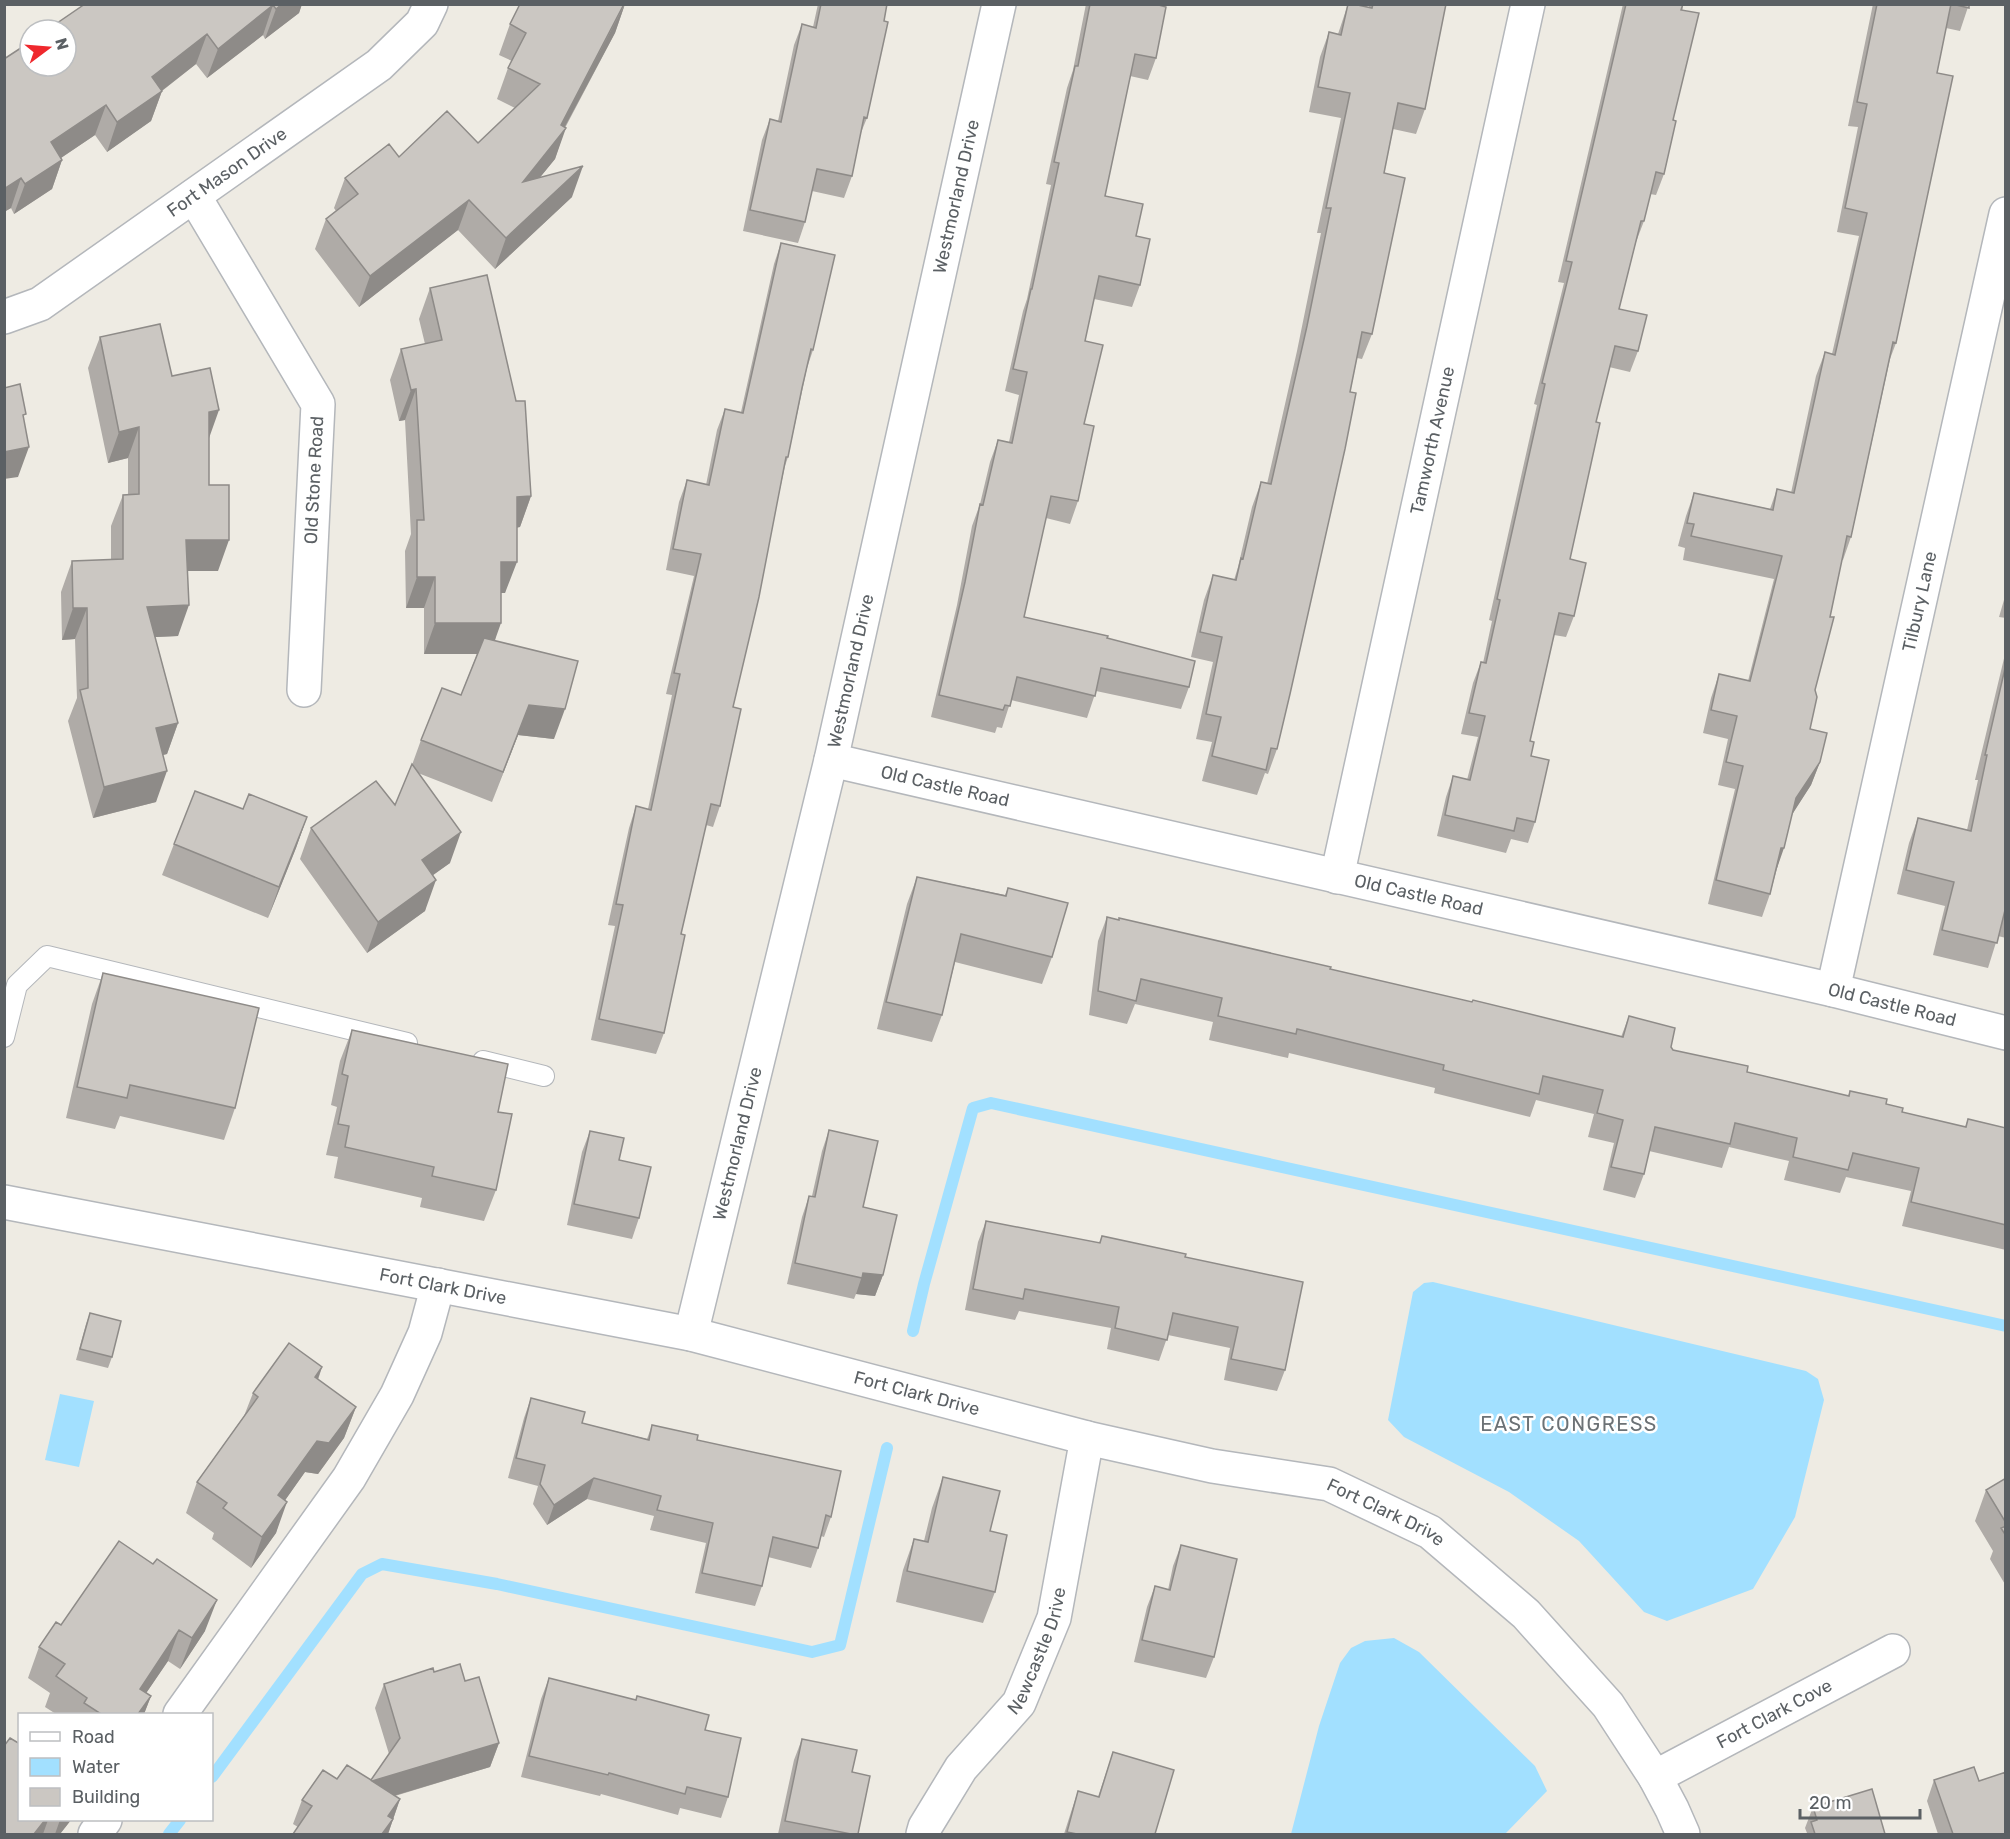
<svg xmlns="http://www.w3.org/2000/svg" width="2010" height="1839" font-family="Rubik,sans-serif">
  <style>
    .water { fill: #a2e0ff }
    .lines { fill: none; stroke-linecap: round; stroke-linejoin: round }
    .stream { stroke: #a2e0ff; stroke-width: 12 }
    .service-casing { stroke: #b4b7bb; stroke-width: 22 }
    .minor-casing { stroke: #b4b7bb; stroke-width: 36 }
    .service { stroke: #fff; stroke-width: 20 }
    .minor { stroke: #fff; stroke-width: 33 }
    .wall { fill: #afaba7 }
    .shaded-wall { fill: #8e8b88 }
    .building { fill: #cbc7c2; stroke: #8e8b88; stroke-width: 1.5 }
    .labels { text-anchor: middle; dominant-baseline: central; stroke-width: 5; stroke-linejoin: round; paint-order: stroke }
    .street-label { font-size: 18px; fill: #5b6064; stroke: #fff }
    .neighbourhood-label { font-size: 20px; letter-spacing: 1.5px; fill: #6c7276; stroke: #fff }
  </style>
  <rect width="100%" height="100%" fill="#eeebe3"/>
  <path class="water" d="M1433 1282 1806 1371 1818 1379 1824 1400 1795 1517 1753 1589 1667 1621 1644 1612 1579 1541 1509 1492 1404 1437 1388 1420 1413 1292 1424 1283Z
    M60 1394 94 1401 79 1467 45 1460Z
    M1394 1638 1419 1652 1535 1766 1547 1791 1505 1834H1291L1319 1726 1340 1663 1351 1648 1365 1641Z"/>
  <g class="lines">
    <path class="stream" d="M913 1331 924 1284 973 1108 991 1103 2006 1326
      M212 1777 362 1574 382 1564 497 1584 812 1652 840 1645 887 1448
      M169 1834 180 1820"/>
    <g class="service-casing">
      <path id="service" d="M4 1037 17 985 47 956 407 1043
        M483 1061 544 1076"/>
    </g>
    <g class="minor-casing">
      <g id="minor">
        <path d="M194 196 318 404 304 690"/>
        <path id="s1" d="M4 317 40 304 379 65 422 23 431 4"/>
        <path id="s2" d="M831 760 1833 990 2006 1033"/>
        <path id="s3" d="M1337 877 1528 4"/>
        <path id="s4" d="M1833 990 2006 214"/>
        <path id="s5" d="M4 1202 691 1334 1087 1438 1212 1466 1329 1484 1430 1532 1526 1614 1608 1705 1655 1777 1672 1809 1683 1834"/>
        <path id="s6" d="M691 1334 831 760 999 4"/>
        <path d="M180 1714 349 1478 397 1395 425 1333 438 1285"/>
        <path id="s7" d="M1655 1777 1893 1651"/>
        <path d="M95 1834 105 1820"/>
        <path id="s8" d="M923 1834 925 1827 961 1768 1019 1703 1054 1618 1087 1438"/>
      </g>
    </g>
    <use href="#service" class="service"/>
    <use href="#minor" class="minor"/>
  </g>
  <path class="wall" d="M85 4H302L299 13 265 39 263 35 207 78 196 64 162 91 151 121 107 152 95 135 61 158 62 160 52 189 14 214 11 208 4 212Z
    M625 4 615 33 565 128 555 159 540 177 572 197 495 269 458 230 359 307 315 249 326 219 336 211 334 208 345 178 399 157 478 143 515 108 497 99 508 68 512 61 499 55 510 24Z
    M818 4H887L867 118 860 135 852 176 844 198 812 191 805 222 798 243 743 231 762 140 770 119 778 121 794 45 802 24 813 27Z
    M1086 4H1155L1156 58 1148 80 1130 76 1105 196 1136 236 1140 285 1132 307 1094 299 1085 341 1084 424 1078 501 1070 524 1046 518 1024 617 1107 638 1189 687 1181 709 1096 691 1087 718 1011 700 1002 728 997 727 995 733 931 717 957 605 972 526 980 504 990 462 998 440 1009 442 1019 395 1005 391 1023 311 1027 299 1051 185 1046 184 1067 88 1073 70Z
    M1348 4 1369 8V4H1446L1425 109 1416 134 1393 129 1384 173 1372 334 1362 359 1357 358 1277 749 1268 774 1265 773 1257 795 1202 781 1212 742 1196 739 1213 662 1191 657 1204 600 1213 575 1234 580 1238 567 1252 507 1261 482 1267 484 1297 351 1321 233H1317L1341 118 1309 112 1320 57 1329 32 1338 34Z
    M1623 4H1683L1673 120 1664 174 1656 195 1650 194 1644 221 1636 242 1619 309 1638 351 1630 372 1609 367 1596 422 1570 559 1574 616 1566 637 1554 635 1530 741 1535 822 1528 843 1511 839 1506 853 1437 836 1446 797 1453 776 1467 780 1478 737 1461 734 1473 683 1481 662 1483 663 1492 621 1489 620 1537 405 1534 404 1564 283 1558 282Z
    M1873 4H1969L1960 31 1946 28 1937 73 1896 343 1890 359 1851 537 1843 560H1842L1815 690 1810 729 1820 762 1811 785 1792 814 1770 894 1762 917 1708 904 1735 789 1718 785 1728 739 1703 733 1711 698 1719 674 1748 681 1774 579 1683 560 1685 548 1678 546 1686 516 1694 493 1770 509 1777 489 1791 493 1816 376 1825 352 1832 354 1859 236 1837 232 1858 127 1848 126Z
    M781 243 813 350 807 368 788 457 785 466 733 707 720 806 713 827 706 825 681 934 664 1033 656 1054 591 1040 615 926 608 925 629 828 636 806 648 809 672 695 666 694 694 576 666 570 679 502 687 480 706 485 717 430 725 409 741 412 774 264Z
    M430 288 531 496 520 527 517 528 505 593H501L495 641 554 739 518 735 492 802 418 773 450 863 432 875 425 911 367 953 300 859 311 828 395 805 412 765 421 740 461 695 477 654H424V608H406L405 551 411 534 405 420 399 421 390 380 401 349 425 344 419 319Z
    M100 337 172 376 209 437V485L218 571H188L178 636 155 637 178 723 167 754 163 755 156 802 93 818 68 721 77 698 75 639 62 640 61 592 72 561 111 560V526L123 495H128V458L108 463 88 368Z
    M2006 593V618L1999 617Z
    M2006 650V938L1998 936 1988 968 1933 955 1945 906 1897 894 1909 843 1918 818 1967 830 1978 780H1975Z
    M243 809 307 817 296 848 268 918 162 875 174 844Z
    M917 877 1005 895 1008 888 1052 957 1042 984 955 962 942 1015 932 1042 877 1029 907 904Z
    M1107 917 1621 1037 1629 1016 1673 1050 1747 1072 1848 1096 1850 1091 1902 1112 1965 1127 1968 1119 2006 1128V1250L1902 1226 1911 1191 1846 1177 1840 1193 1784 1180 1789 1161 1729 1147 1722 1168 1649 1151 1644 1174 1635 1198 1603 1190 1614 1143 1588 1137 1594 1114 1536 1100 1530 1117 1434 1093 1435 1088 1289 1053 1288 1058 1209 1040 1213 1022 1135 1004 1127 1024 1089 1015 1098 941Z
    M103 973 235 1108 224 1140 120 1116 115 1129 66 1118 92 1004Z
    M352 1030 498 1112 496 1190 484 1221 420 1207 422 1198 334 1178 338 1157 326 1155 337 1107 331 1105 340 1061Z
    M829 1130 863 1207 883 1275 875 1296 856 1294 854 1299 787 1284 802 1217 809 1196H812L822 1151Z
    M590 1131 619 1160 639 1218 632 1239 567 1225 582 1152Z
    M986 1221 1099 1243 1102 1236 1185 1257 1285 1370 1277 1391 1224 1380 1230 1348 1168 1335 1159 1361 1107 1349 1111 1328 1019 1311 1015 1320 965 1310 978 1242Z
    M90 1313 112 1357 108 1368 76 1360 86 1324Z
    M322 1367 318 1380 356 1407 344 1438 318 1474 305 1472 285 1500 276 1533 251 1568 212 1539 214 1533 186 1513 197 1482 244 1416 253 1393Z
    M531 1398 582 1423 647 1439 652 1425 697 1440 831 1517 824 1537 821 1536 818 1548 811 1568 768 1557 762 1586 755 1606 695 1593 706 1543 650 1530 654 1516 587 1499 547 1525 533 1504 538 1486 508 1478 524 1418Z
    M943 1477 990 1531 995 1592 983 1623 896 1602 903 1570 914 1539 924 1541 932 1508Z
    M2006 1478V1586L1990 1559 1993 1551 1975 1521 1986 1490Z
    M1181 1545 1214 1657 1206 1678 1134 1662 1147 1607 1155 1586 1168 1590 1173 1566Z
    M61 1625 205 1631 180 1669 168 1661 146 1693 151 1696 144 1714H56L45 1707 50 1693 28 1678 39 1647Z
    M434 1672 465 1681 499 1743 490 1767 395 1796 400 1799 388 1834H293L298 1827 293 1824 302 1800 337 1779 371 1780 389 1754 375 1708 384 1684Z
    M549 1678 705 1730 728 1797 721 1818 680 1808 678 1815 601 1794 600 1796 521 1777 541 1699Z
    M802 1739 852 1772 858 1834H778L794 1760Z
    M1113 1752 1155 1834H1064L1071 1812 1078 1791 1098 1797Z
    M1934 1780 1979 1781 2006 1834H1938L1927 1801Z
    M1813 1807 1885 1834H1806L1807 1833 1805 1828Z
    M20 1820H71L60 1834H4Z"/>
  <path class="shaded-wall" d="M282 4H302L299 13 265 39 276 9Z
    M625 4 615 33 562 132 566 128 555 159 512 212 523 182 561 125Z
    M273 5 263 35 207 78 218 49Z
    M207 34 196 64 155 96 162 91 151 121 107 152 117 122 152 77Z
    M106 105 95 135 40 172 51 142Z
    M62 160 52 189 14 214 25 184Z
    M583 166 572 197 495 269 506 238Z
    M21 178 11 208 4 212V189Z
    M469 200 458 230 359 307 370 276Z
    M416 389 405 420 399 421 411 390Z
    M219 410 208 441 209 412Z
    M139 427 128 458 108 463 119 432Z
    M29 447 18 477 4 479V452Z
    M531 496 520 527 505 528 517 497Z
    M186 540H229L218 571H175Z
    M501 562H517L505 593H490Z
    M417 577H435L424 608H406Z
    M189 605 178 636 136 638 147 607Z
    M73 608H87L75 639 62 640Z
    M435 623H501L490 654H424Z
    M529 705 565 709 554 739 518 735 492 802Z
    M178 723 167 754 145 759 156 728Z
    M1820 762 1811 785 1788 821 1796 798Z
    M167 771 156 802 93 818 104 787Z
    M307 817 296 848 268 918 279 887Z
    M461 832 450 863 411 891 422 860Z
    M1781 848H1784L1776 871Z
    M436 880 425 911 367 953 378 922Z
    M863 1273 883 1275 875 1296 856 1294Z
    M322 1367 311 1398 315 1377Z
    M356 1407 344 1438 318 1474 305 1472 267 1526 278 1495 317 1441Z
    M594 1478 587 1499 547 1525 554 1505Z
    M287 1502 276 1533 251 1568 262 1537Z
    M217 1600 205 1631 180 1669 192 1638Z
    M179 1630 168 1661 132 1714 140 1689Z
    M151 1696 144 1714H138Z
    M499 1743 490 1767 363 1805 372 1781Z
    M400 1799 388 1834H382L388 1816Z
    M45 1820H48L43 1834H34Z
    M60 1820H71L60 1834H55Z"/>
  <path class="building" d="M85 4H282L276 9 273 5 218 49 207 34 152 77 162 91 117 122 106 105 51 142 62 160 25 184 21 178 4 189V59L30 42V66H66V30H47Z
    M520 4H624L561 125 566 128 523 182 583 166 506 238 469 200 370 276 326 219 358 194 345 178 389 144 399 157 447 111 478 143 540 84 508 68 526 33 510 24Z
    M821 4H887L884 21 888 22 867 118 864 117 852 176 817 169 805 222 750 210 770 119 781 122 802 24 816 28Z
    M1090 4H1155L1166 7 1156 58 1135 54 1105 196 1143 204 1136 236 1150 239 1140 285 1099 276 1085 341 1103 345 1084 424 1094 426 1078 501 1051 496 1024 617 1108 636 1107 638 1195 661 1189 687 1101 668 1095 696 1017 677 1010 706 1005 705 1003 710 939 695 965 582 980 504 983 505 998 440 1012 443 1027 372 1013 369 1031 289H1032L1059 163 1054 162 1075 66H1078Z
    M1348 4H1353L1372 8 1373 4H1446L1425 109 1398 103 1384 173 1405 178 1372 334 1362 332 1350 392 1356 393 1345 449 1290 694 1277 749 1271 748 1266 770 1212 756 1221 717 1206 714 1222 637 1200 632 1213 575 1236 580 1241 558 1243 559 1261 482 1271 484 1307 326 1331 208H1326L1350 93 1318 87 1329 32 1341 35Z
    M1626 4H1683L1681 10 1699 13 1673 120 1676 121 1664 174 1656 172 1644 221H1641L1619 309 1647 315 1638 351 1615 346 1596 422 1600 423 1570 559 1586 563 1574 616 1559 613 1530 741 1534 742 1531 756 1549 760 1535 822 1517 818 1514 831 1445 815 1453 776 1470 780 1485 716 1469 713 1481 662 1486 663 1500 600 1497 599 1545 384 1542 383 1572 262 1566 261Z
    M1877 4H1951L1937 73 1953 76 1896 343 1893 342 1851 537 1847 536 1830 617H1834L1815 690 1817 697 1810 729 1827 733 1820 762 1796 798 1784 848H1781L1770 894 1716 880 1743 766 1726 762 1737 716 1711 710 1719 674 1750 681 1782 556 1691 536 1694 524 1687 523 1694 493 1773 510 1777 489 1794 493 1825 352 1835 355 1867 213 1845 208 1867 104 1857 102Z
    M1952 4H1969V8Z
    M781 243 835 255 813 350 811 349 802 388 788 457H786L759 597 733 707 741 709 720 806 711 804 681 934 685 935 664 1033 599 1019 623 905 616 904 636 806 651 810 680 674 674 673 701 554 673 549 687 480 709 485 725 409 743 413Z
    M487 275 516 401H525L531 496 517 497V562H501V623H435V577H417V520H424L416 389 411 390 401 349 442 340 430 288Z
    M160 324 172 376 210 368 219 410 209 412V485H229V540H186L189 605 147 607 178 723 156 728 167 771 104 787 80 690 88 688 87 608H73L72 561 123 559V495L139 494V427L119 432 100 337Z
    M20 384 26 414 23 415 29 447 4 452V388Z
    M484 638 578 661 565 709 529 705 503 772 421 740 442 688 461 695Z
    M2006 664V910H2005L1997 943 1942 930 1954 882 1906 870 1918 818 1971 831 1987 755H1985Z
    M412 764 461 832 422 860 436 880 378 922 311 828 376 781 395 805Z
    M195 791 243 809 249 794 307 817 279 887 174 844Z
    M917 877 1006 896 1008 888 1068 903 1052 957 961 934 942 1015 886 1002Z
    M1107 917 1119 920V918L1331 967 1330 969 1472 1002 1473 1000 1623 1037 1629 1016 1675 1028 1671 1047 1673 1050 1748 1066 1747 1072 1849 1096 1850 1091 1887 1099 1886 1104 1903 1108 1902 1112 1966 1127 1968 1119 2006 1128V1225L1911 1202 1919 1168 1853 1153 1848 1170 1793 1157 1797 1138 1735 1123 1730 1144 1655 1127 1644 1174 1611 1167 1623 1120 1597 1113 1603 1090 1543 1076 1539 1094 1443 1070 1444 1065 1297 1029 1296 1034 1218 1016 1222 998 1141 979 1136 1001 1098 991Z
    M103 973 259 1008 235 1108 130 1085 127 1098 77 1087Z
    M352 1030 508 1064 498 1112 512 1114 496 1190 432 1176 434 1167 345 1147 349 1126 338 1124 348 1076 342 1074Z
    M829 1130 878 1141 863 1207 897 1215 883 1275 863 1273 862 1278 795 1263 809 1196 815 1197Z
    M590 1131 624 1138 619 1160 651 1167 639 1218 574 1204Z
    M986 1221 1100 1243 1102 1236 1186 1254 1185 1257 1303 1282 1285 1370 1231 1359 1238 1327 1173 1313 1167 1340 1115 1328 1119 1307 1025 1289 1023 1299 973 1289Z
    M90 1313 121 1321 112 1357 80 1349Z
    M289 1343 322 1367 315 1377 356 1407 329 1443 317 1441 278 1495 287 1502 262 1537 223 1508 227 1503 197 1482 258 1397 253 1393Z
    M531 1398 585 1412 582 1423 649 1440 652 1425 698 1435 697 1440 841 1471 831 1517 826 1515 818 1548 773 1537 762 1586 702 1573 713 1523 657 1510 661 1496 594 1478 554 1505 540 1484 545 1465 516 1458Z
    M943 1477 1000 1491 990 1531 1007 1535 995 1592 907 1571 914 1539 928 1542Z
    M2006 1478V1523L1986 1490Z
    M2006 1526V1536L2001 1528Z
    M119 1541 153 1564 157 1559 217 1600 192 1638 179 1630 140 1689 151 1696 138 1714H101L84 1703 87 1698 56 1676 65 1664 39 1647 56 1622 61 1625Z
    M1181 1545 1237 1559 1214 1657 1142 1640 1155 1586 1170 1590Z
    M460 1664 465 1681 479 1677 499 1743 372 1781 400 1799 388 1816 393 1819 382 1834H293L312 1806 302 1800 323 1770 337 1779 347 1765 371 1780 400 1738 384 1684 433 1668 434 1672Z
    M549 1678 636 1700 637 1696 709 1715 705 1730 741 1738 728 1797 687 1787 685 1794 609 1773 608 1775 529 1756Z
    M10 1738 20 1744V1820H45L34 1834H4V1746Z
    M802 1739 857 1750 852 1772 870 1776 858 1834H851L785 1821Z
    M1113 1752 1174 1770 1155 1834H1077L1067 1832 1078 1791 1099 1797Z
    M1974 1767 1979 1781 2006 1772V1834H1953L1934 1780Z
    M1872 1789 1885 1834H1815L1811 1822 1817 1820 1813 1807Z"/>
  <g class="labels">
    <g class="street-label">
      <text stroke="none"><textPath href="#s1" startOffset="267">Fort Mason Drive</textPath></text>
      <text stroke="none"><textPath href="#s6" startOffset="1168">Westmorland Drive</textPath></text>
      <text stroke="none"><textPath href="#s3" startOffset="447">Tamworth Avenue</textPath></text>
      <text transform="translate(314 480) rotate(-87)">Old Stone Road</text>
      <text stroke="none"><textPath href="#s4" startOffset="398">Tilbury Lane</textPath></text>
      <text stroke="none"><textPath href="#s6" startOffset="682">Westmorland Drive</textPath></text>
      <text stroke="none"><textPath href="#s2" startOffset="117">Old Castle Road</textPath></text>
      <text stroke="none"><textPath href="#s2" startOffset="603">Old Castle Road</textPath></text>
      <text stroke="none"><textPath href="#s2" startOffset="1089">Old Castle Road</textPath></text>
      <text stroke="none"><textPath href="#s6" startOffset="196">Westmorland Drive</textPath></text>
      <text stroke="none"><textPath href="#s5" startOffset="447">Fort Clark Drive</textPath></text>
      <text stroke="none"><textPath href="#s5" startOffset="933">Fort Clark Drive</textPath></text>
      <text stroke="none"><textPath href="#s5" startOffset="1419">Fort Clark Drive</textPath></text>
      <text stroke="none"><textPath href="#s8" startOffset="219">Newcastle Drive</textPath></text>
      <text stroke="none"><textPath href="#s7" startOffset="135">Fort Clark Cove</textPath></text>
    </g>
    <g class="neighbourhood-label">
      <text x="1569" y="1424">EAST CONGRESS</text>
    </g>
  </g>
  <rect width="2010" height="1839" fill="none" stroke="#5b6064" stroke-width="12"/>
  <rect x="18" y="1713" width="195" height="108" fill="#ffffff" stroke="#bdbfc1" stroke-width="1.5"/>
  <rect x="30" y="1732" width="30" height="9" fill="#ffffff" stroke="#bdbfc1" stroke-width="1.5"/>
  <text x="72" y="1743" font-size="18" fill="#5b6064">Road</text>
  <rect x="30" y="1758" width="30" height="18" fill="#a2e0ff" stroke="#bdbfc1" stroke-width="1.5"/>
  <text x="72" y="1773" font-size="18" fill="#5b6064">Water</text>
  <rect x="30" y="1788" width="30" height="18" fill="#cbc7c2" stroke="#bdbfc1" stroke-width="1.5"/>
  <text x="72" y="1803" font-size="18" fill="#5b6064">Building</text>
  <g transform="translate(48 48) rotate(74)"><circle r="28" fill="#ffffff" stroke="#bdbfc1" stroke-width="1.5"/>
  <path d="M0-4.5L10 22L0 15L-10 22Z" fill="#ef282d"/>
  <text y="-9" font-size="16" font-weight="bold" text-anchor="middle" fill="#5b6064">N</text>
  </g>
  <path d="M1800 1809v9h120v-9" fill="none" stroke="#5b6064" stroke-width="3"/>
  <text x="1809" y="1809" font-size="18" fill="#5b6064" stroke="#ffffff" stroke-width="4.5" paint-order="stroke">20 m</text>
</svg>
